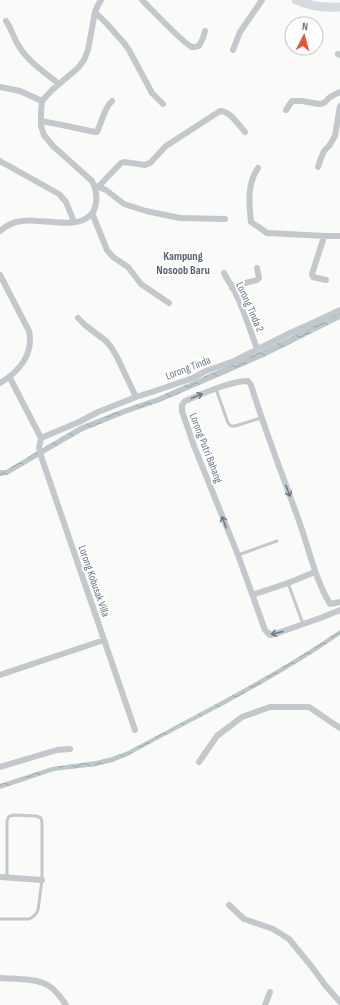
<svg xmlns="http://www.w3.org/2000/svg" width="340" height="1005" font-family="'Sofia Sans Condensed',sans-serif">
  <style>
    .water { fill: url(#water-waves) }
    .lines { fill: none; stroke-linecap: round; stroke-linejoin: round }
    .lane { stroke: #c3c8cc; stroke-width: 3 }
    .street { stroke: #c3c8cc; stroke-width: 6 }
    .secondary { stroke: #d6dbdf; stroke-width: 9 }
    .oneway { stroke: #6a7a87 }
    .labels { text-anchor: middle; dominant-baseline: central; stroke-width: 4; stroke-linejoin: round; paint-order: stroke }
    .street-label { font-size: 11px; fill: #657683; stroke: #fff }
    .neighbourhood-label { font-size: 12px; font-weight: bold; fill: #57646e; stroke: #fff }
  </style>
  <defs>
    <pattern id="water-waves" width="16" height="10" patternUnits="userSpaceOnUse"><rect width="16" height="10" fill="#bbc7cb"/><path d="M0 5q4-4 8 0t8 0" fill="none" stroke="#9ca6aa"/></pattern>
  </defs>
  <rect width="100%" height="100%" fill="#fafaf8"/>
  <path class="water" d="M340 312V319L264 357 160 402 125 414 83 431 7 475 0 476V470H6L80 426 123 409 158 397 261 351Z
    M340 630V635C274 681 200 717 129 755L113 762 96 766 54 771 0 789V784L52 767 96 761 112 757 128 751C200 712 273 676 340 630Z"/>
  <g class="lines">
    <path class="lane" d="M216 389 228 423 231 426H235L261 418
      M238 555 277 541
      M288 583 303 624
      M0 919H29C34 917 36 915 38 910L42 880V822L41 818 36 816 13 815C9 816 8 817 7 821V877"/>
    <path class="street" d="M142 0C150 8 185 45 192 47 194 47 197 47 199 46L203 38 205 31
      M95 12 107 24 124 43 129 50 152 93 163 104
      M6 21C11 28 13 36 17 43 26 60 44 72 59 84
      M233 50 240 32 262 0
      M338 54 340 55
      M0 87 20 91 42 101
      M286 110 292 101H302L319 104 324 103 330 97 340 92
      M41 121 62 125 95 132H97C102 122 104 108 112 101
      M0 161 59 194 66 202 74 222
      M318 167 321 158 324 151 329 146 335 136 340 106
      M258 168C247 183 249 204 251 222L260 228 267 233 326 236H340
      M96 186 106 190 124 204 146 211 180 218 225 219
      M98 187 121 163 124 162 145 165 150 163 166 146 220 111C230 111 238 124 245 132
      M92 213 107 250 113 257 128 267 141 284 169 303
      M0 231C5 227 9 224 16 222 22 221 30 220 37 221 52 221 76 227 88 217 92 215 94 211 95 207 98 198 96 189 92 181L53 146 44 135 41 126V112L42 101 52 90 78 68 84 60 88 50 95 12 98 5 101 0
      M323 236V240L312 274 313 277 326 280
      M224 273C227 280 232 285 235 292 244 310 250 330 257 349
      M0 275 29 331C34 354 19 372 0 383
      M232 288 241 284 257 280 259 278 257 268
      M78 318 85 325 106 341 111 347 117 357 136 397
      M10 378 41 438
      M41 438 79 422 98 412 136 397 152 392 193 378 206 371 234 361 290 333 317 321 340 310
      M41 438 39 448 41 456 135 730
      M252 595 288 583 315 572
      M340 602 330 604C315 579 309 549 299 521 283 476 265 431 251 385L248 381C230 381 202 394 185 401L182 405V411L194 446 238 555 265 630 270 635 278 633 323 617 340 610
      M0 675 104 640
      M199 762 217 736 242 717 270 707H309L340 728
      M0 767 57 750 70 749
      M0 877 42 880
      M229 905 244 919 273 929 289 939 312 967 325 985 340 1002
      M0 978C14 979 37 978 49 986 57 991 61 998 66 1005
      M265 1005 270 992"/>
    <path class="secondary" d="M296 0C309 6 325 8 340 7"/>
  </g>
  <defs><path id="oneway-shaft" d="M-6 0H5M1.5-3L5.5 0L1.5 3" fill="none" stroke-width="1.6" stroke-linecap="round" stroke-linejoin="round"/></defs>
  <g class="oneway">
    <use href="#oneway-shaft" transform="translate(197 396) rotate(-23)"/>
    <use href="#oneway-shaft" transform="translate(288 491) rotate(70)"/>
    <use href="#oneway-shaft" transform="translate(224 522) rotate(-110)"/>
    <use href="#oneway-shaft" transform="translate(277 633) rotate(166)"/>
  </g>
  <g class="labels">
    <g class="street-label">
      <text transform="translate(250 307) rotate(66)">Lorong Tinda 2</text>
      <text transform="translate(188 368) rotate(-21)">Lorong Tinda</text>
      <text transform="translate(206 448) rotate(69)">Lorong Putri Bahang</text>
      <text transform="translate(94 581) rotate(71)">Lorong Kobusak Villa</text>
    </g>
    <g class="neighbourhood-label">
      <text x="183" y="256">Kampung<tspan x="183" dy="14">Nosoob Baru</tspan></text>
    </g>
  </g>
  <g transform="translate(304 36) rotate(6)"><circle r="19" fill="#ffffff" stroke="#c1c8cd"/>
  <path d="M0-3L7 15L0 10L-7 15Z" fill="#e4572e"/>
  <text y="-6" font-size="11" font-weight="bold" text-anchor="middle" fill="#657683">N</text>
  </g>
</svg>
